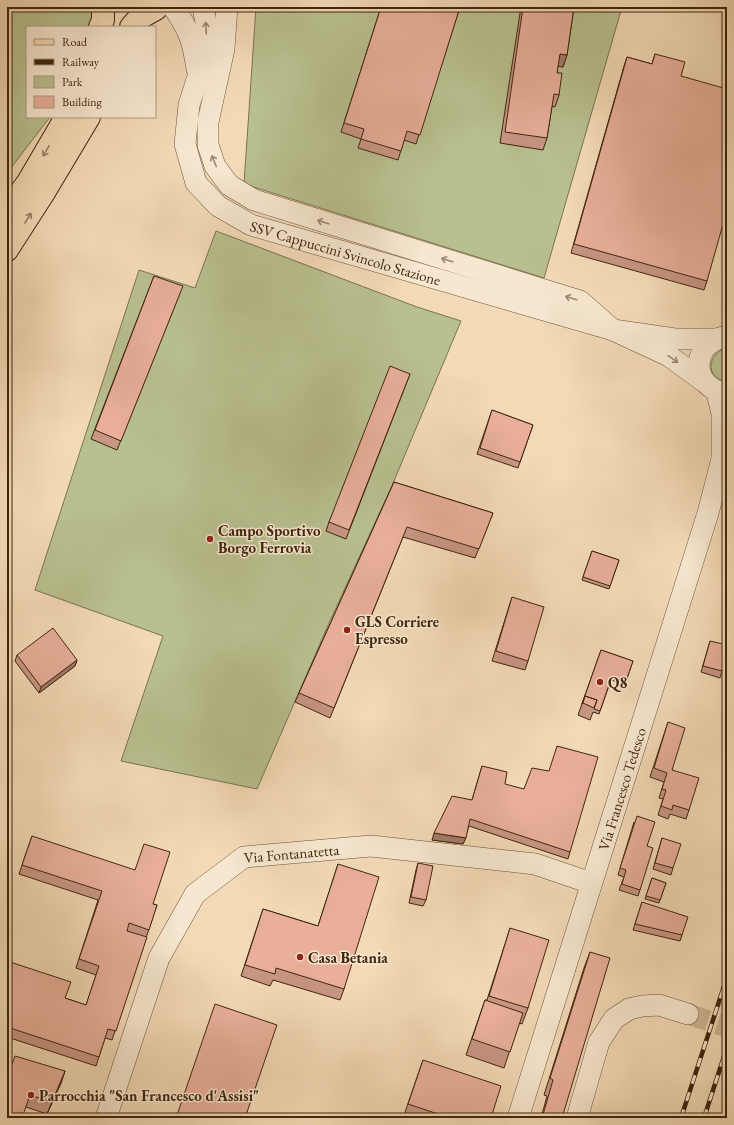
<svg xmlns="http://www.w3.org/2000/svg" width="734" height="1125" font-family="'EB Garamond',serif">
  <style>
    .green { fill: #b9c090; stroke: #7c724f }
    .lines { fill: none; stroke-linecap: round; stroke-linejoin: round }
    .minor-tunnel { stroke: #cfb694; stroke-width: 21; stroke-dasharray: 21 10; stroke-linecap: butt }
    .minor-casing { stroke: #6c5238; stroke-width: 22 }
    .major-casing { stroke: #3f250e; stroke-width: 24 }
    .minor { stroke: #f7e7d0; stroke-width: 21 }
    .major { stroke: #f3dab6; stroke-width: 22 }
    .rail-casing { stroke: #3f250e; stroke-width: 4.5 }
    .rail { stroke: #f7e7d0; stroke-width: 3; stroke-dasharray: 9; stroke-linecap: butt }
    .wall { fill: #c89684; stroke: #3f250e }
    .shaded-wall { fill: #a37a6c; stroke: #3f250e }
    .building { fill: #e9af9a; stroke: #3f250e }
    .oneway { stroke: #9b866f }
    .oneway2 { stroke: #998062 }
    .poi-dot { fill: #8f2418; stroke: #f7e7d0; stroke-width: 1.5 }
    .labels { text-anchor: middle; dominant-baseline: central; stroke-width: 3; stroke-linejoin: round; paint-order: stroke }
    .street-label { font-size: 15px; fill: #3f250e; stroke: #f7e7d0 }
    .poi-label { font-size: 15px; font-weight: bold; fill: #3f250e; stroke: #f7e7d0; text-anchor: start }
  </style>
  <rect width="100%" height="100%" fill="#f3dab6"/>
  <filter id="stains"><feTurbulence type="fractalNoise" baseFrequency=".005" numOctaves="4"/><feColorMatrix values="0 0 0 0 .2 0 0 0 0 .09 0 0 0 0 .02 0 0 0 .5 -.17"/></filter>
  <radialGradient id="worn" r=".72"><stop offset=".6" stop-color="#630" stop-opacity="0"/><stop offset="1" stop-color="#630" stop-opacity=".3"/></radialGradient>
  <path class="green" d="M7 7H96L94 27H27V117H50L7 173Z
    M256 7H622L544 278 244 184Z
    M216 231 417 307 461 321 391 488 329 623 257 789 121 761 163 636 35 590 139 270 195 288Z
    M723 349H727V382C708 379 705 358 723 349Z"/>
  <g class="lines">
    <path class="minor-tunnel" d="M688 1014 727 1027"/>
    <g class="minor-casing">
      <g id="minor">
        <path d="M173 7C189 29 193 42 197 69"/>
        <path id="s1" d="M203 7 207 28 205 54 189 105 185 144 196 183 218 206 251 225 613 330 675 339H716"/>
        <path d="M227 7 224 49 208 122V145L215 166 229 185 254 200 580 301 613 330 669 356 703 381"/>
        <path d="M723 337C689 346 692 388 727 394"/>
        <path d="M717 393 722 413V457"/>
        <path id="s2" d="M106 1118 159 958 195 894 244 857 371 846 535 864 591 883"/>
        <path id="s3" d="M518 1118 708 513 722 459 727 444"/>
        <path d="M577 1118 599 1042 614 1019 629 1009 642 1006 659 1005 688 1014"/>
      </g>
    </g>
    <g class="major-casing">
      <path id="major" d="M100 27 103 20V7
        M131 27 138 19 156 9
        M7 211 28 182 66 117
        M7 250 43 194 89 117"/>
    </g>
    <use href="#minor" class="minor"/>
    <use href="#major" class="major"/>
    <g class="rail-casing">
      <path id="rail" d="M681 1118 727 977
        M704 1118 727 1047"/>
    </g>
    <use href="#rail" class="rail"/>
  </g>
  <path class="wall" d="M381 7H460L416 144 404 140 398 160 358 148 361 139 341 132Z
    M521 7H574L567 55 563 67 558 66 557 73 559 95 555 107 552 106 547 138 543 150 500 143Z
    M655 54 681 76 707 281 704 290 571 253 624 66 627 57 652 64Z
    M154 276 179 295 117 450 91 439Z
    M410 374 346 539 326 531 329 522Z
    M492 410 533 425 518 468 477 454Z
    M394 482 493 513 475 558 403 537 330 718 295 702 299 693Z
    M592 551 619 560 609 589 582 580Z
    M512 597 528 661 525 670 492 661Z
    M710 641 722 671 720 678 701 672Z
    M601 650 633 661 625 684 611 680 599 714 593 712 590 720 578 715Z
    M17 655 77 660 75 666 39 693 15 661Z
    M668 722 672 770 689 810 686 819 670 814 668 819 658 815 663 799 659 798 664 782 650 777Z
    M482 766 505 784 570 852 568 859 469 826 463 844 432 840 472 800Z
    M634 822 647 846 640 890 638 896 619 890 624 877 618 875Z
    M32 836 153 904 157 905 112 1040 105 1038 96 1066 7 1037V961L65 998 86 1005 96 975 76 968 98 900 19 874Z
    M662 838 673 868 671 875 653 869Z
    M418 863 426 900 423 906 409 903 416 870Z
    M338 864 344 989 340 1000 273 980 270 986 241 976 263 909 318 926Z
    M652 878 666 883 659 903 645 899Z
    M642 902 682 935 680 941 633 930Z
    M510 928 528 1008 522 1024 519 1023 504 1068 466 1055 485 1000H487L505 944Z
    M590 952 562 1118H541L547 1096 544 1095 584 968Z
    M423 1060 491 1118H403Z
    M65 1071 61 1083 47 1114 26 1107 7 1077Z"/>
  <path class="shaded-wall" d="M560 54 567 55 563 67 556 66Z
    M77 660 75 666 39 693 41 687Z
    M434 833 466 838 463 844 432 840Z
    M65 1071 61 1083 47 1114 52 1102Z"/>
  <path class="building" d="M381 7H460L420 135 407 131 401 151 361 139 364 129 344 123Z
    M523 7H574L567 55 560 54 557 73H562L559 95 554 94 547 138 505 132Z
    M655 54 685 62 681 76 727 89V210L707 281 574 244 627 57 652 64Z
    M154 276 183 286 121 441 95 430Z
    M390 366 410 374 349 530 329 522Z
    M492 410 533 425 520 462 480 448Z
    M394 482 493 513 479 549 407 527 334 708 299 693Z
    M592 551 619 560 610 586 583 577Z
    M512 597 544 607 528 661 496 651Z
    M53 628 77 660 41 687 17 655Z
    M710 641 727 645V654L722 671 703 666Z
    M601 650 633 661 626 681 612 676 600 711 594 709 597 700 585 696 582 704Z
    M585 696 597 700 594 708 583 703Z
    M668 722 685 728 672 770 699 778 689 810 673 805 672 810 661 806 666 790 662 789 667 773 654 768Z
    M557 746 598 757 570 852 470 819 466 838 434 833 452 796 472 800 482 766 507 772 505 784 524 789 532 768 549 771Z
    M637 816 655 822 647 846 653 848 640 890 622 884 626 870 620 868Z
    M32 836 135 870 144 844 170 852 153 904 157 905 149 930 129 923 127 931 147 937 116 1031 108 1029 99 1057 7 1027V961L71 982 65 998 86 1005 99 966 79 959 102 891 22 865Z
    M662 838 681 844 673 868 655 863Z
    M418 863 433 866 426 900 411 897Z
    M338 864 379 877 344 989 276 968 275 974 245 965 263 909 318 926Z
    M652 878 666 883 660 900 646 896Z
    M642 902 688 917 682 935 635 924Z
    M510 928 549 940 528 1008 489 996Z
    M590 952 610 958 562 1118H542L553 1080 550 1078Z
    M485 1000 523 1013 510 1052 472 1039Z
    M215 1004 277 1025 245 1118H176Z
    M15 1056 65 1071 52 1102 30 1095 22 1118H7V1077Z
    M423 1060 501 1086 491 1118H450L408 1104Z
    M63 1116 70 1118H63Z"/>
  <defs><path id="oneway-shaft" d="M-6 0H5M1.5-3L5.5 0L1.5 3" fill="none" stroke-width="1.6" stroke-linecap="round" stroke-linejoin="round"/></defs>
  <g class="oneway">
    <use href="#oneway-shaft" transform="translate(206 28) rotate(-93)"/>
    <use href="#oneway-shaft" transform="translate(214 161) rotate(-112)"/>
    <use href="#oneway-shaft" transform="translate(323 222) rotate(-163)"/>
    <use href="#oneway-shaft" transform="translate(447 260) rotate(-163)"/>
    <use href="#oneway-shaft" transform="translate(571 298) rotate(-163)"/>
    <use href="#oneway-shaft" transform="translate(673 359) rotate(35)"/>
  </g>
  <g class="oneway2">
    <use href="#oneway-shaft" transform="translate(46 151) rotate(120)"/>
    <use href="#oneway-shaft" transform="translate(28 218) rotate(-58)"/>
  </g>
  <g class="poi-dot">
    <circle cx="210" cy="539" r="4"/>
    <circle cx="347" cy="630" r="4"/>
    <circle cx="600" cy="682" r="4"/>
    <circle cx="300" cy="957" r="4"/>
    <circle cx="31" cy="1095" r="4"/>
  </g>
  <g class="labels">
    <g class="street-label">
      <text stroke="none"><textPath href="#s1" startOffset="349">SSV Cappuccini Svincolo Stazione</textPath></text>
      <text stroke="none"><textPath href="#s3" startOffset="345">Via Francesco Tedesco</textPath></text>
      <text stroke="none"><textPath href="#s2" startOffset="351">Via Fontanatetta</textPath></text>
    </g>
    <g class="poi-label">
      <text x="218" y="530">Campo Sportivo<tspan x="218" dy="17">Borgo Ferrovia</tspan></text>
      <text x="355" y="621">GLS Corriere<tspan x="355" dy="17">Espresso</tspan></text>
      <text x="608" y="682">Q8</text>
      <text x="308" y="957">Casa Betania</text>
      <text x="39" y="1095">Parrocchia "San Francesco d'Assisi"</text>
    </g>
  </g>
  <rect width="734" height="1125" fill="none" stroke="#f3dab6" stroke-width="24"/>
  <rect x="8" y="8" width="718" height="1109" fill="none" stroke="#3f250e" stroke-width="2"/>
  <rect x="12" y="12" width="710" height="1101" fill="none" stroke="#3f250e"/>
  <rect x="26" y="26" width="130" height="92" fill="#f7e7d0" stroke="#ad9982"/>
  <rect x="34" y="39" width="20" height="6" fill="#f3dab6" stroke="#ad9982"/>
  <text x="62" y="46" font-size="12" fill="#3f250e">Road</text>
  <rect x="34" y="59" width="20" height="6" fill="#3f250e" stroke="#ad9982"/>
  <text x="62" y="66" font-size="12" fill="#3f250e">Railway</text>
  <rect x="34" y="76" width="20" height="12" fill="#b9c090" stroke="#ad9982"/>
  <text x="62" y="86" font-size="12" fill="#3f250e">Park</text>
  <rect x="34" y="96" width="20" height="12" fill="#e9af9a" stroke="#ad9982"/>
  <text x="62" y="106" font-size="12" fill="#3f250e">Building</text>
  <rect width="100%" height="100%" filter="url(#stains)"/>
  <rect width="100%" height="100%" fill="url(#worn)"/>
</svg>
